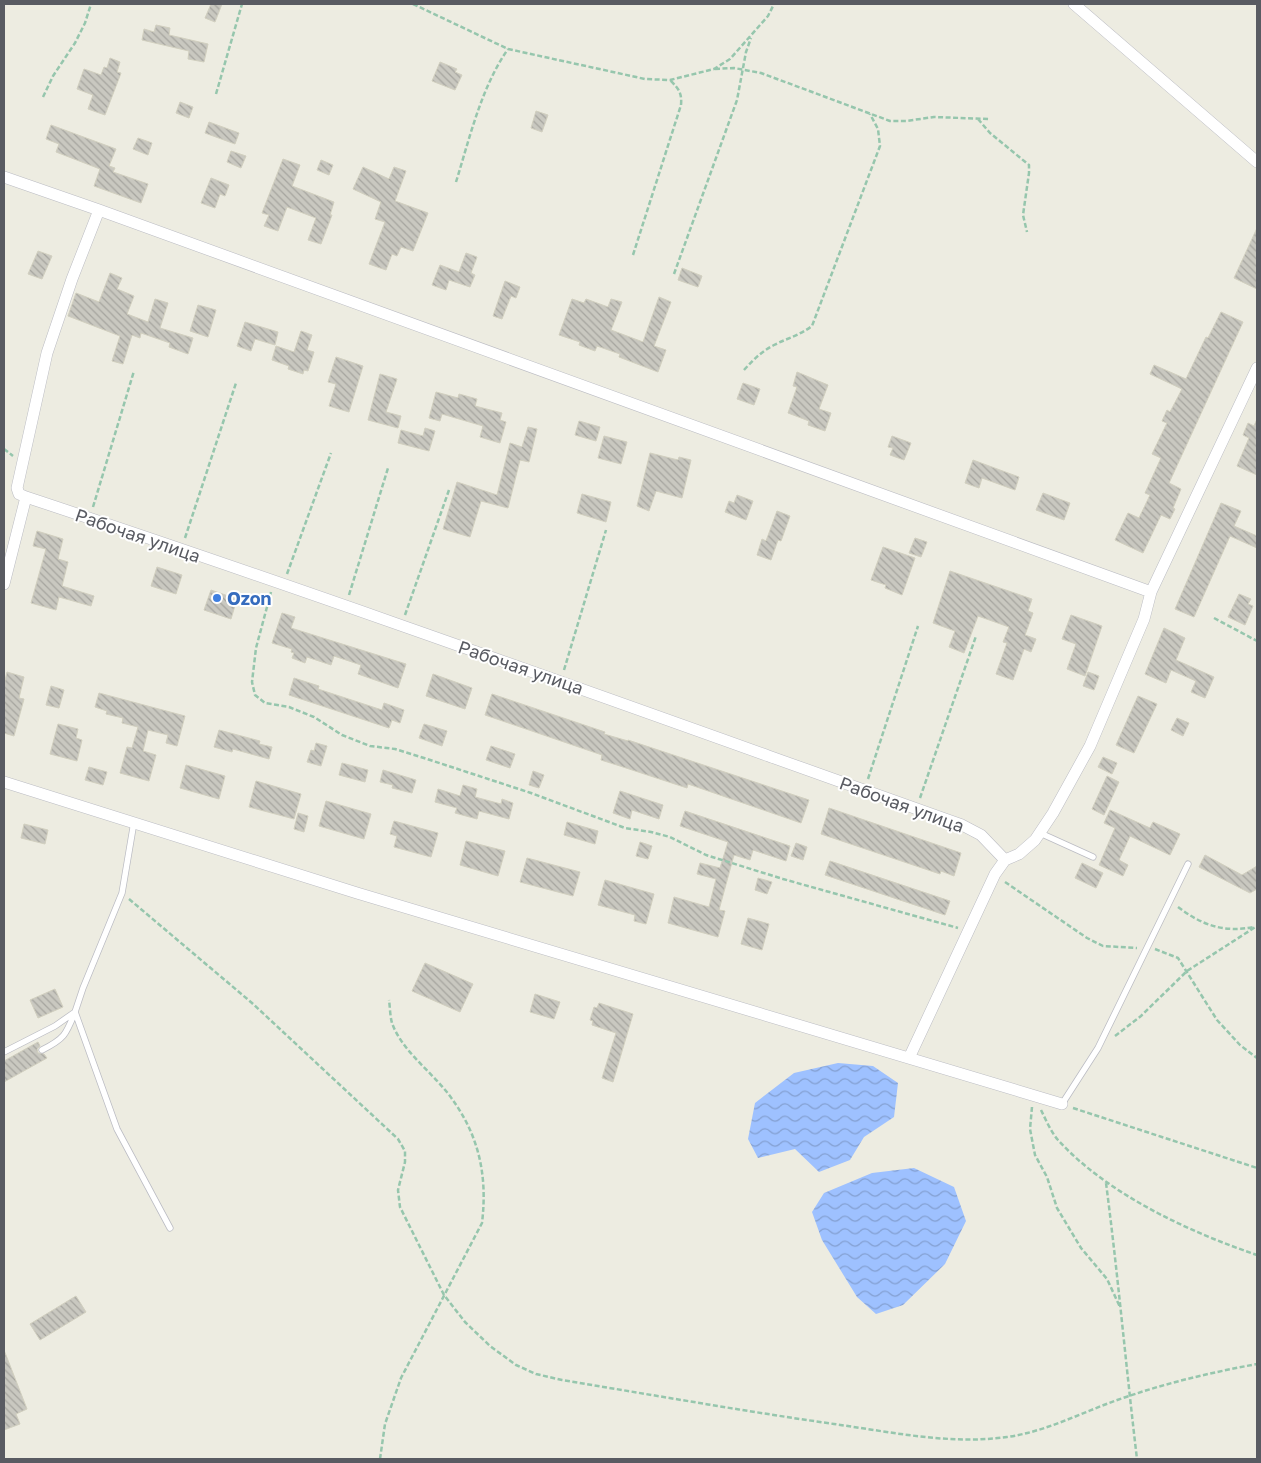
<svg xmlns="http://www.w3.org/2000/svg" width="1261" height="1463" font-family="'Golos Text',sans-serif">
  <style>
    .water { fill: url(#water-waves) }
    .building { fill: url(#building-back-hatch); stroke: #d1cfbf }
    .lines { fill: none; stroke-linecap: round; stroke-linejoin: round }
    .lane-casing { stroke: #bbbcc3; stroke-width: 7 }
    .street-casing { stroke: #bbbcc3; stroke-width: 12 }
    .path { stroke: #96c6ad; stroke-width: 2.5; stroke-dasharray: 5 2.5; stroke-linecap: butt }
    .lane { stroke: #fff; stroke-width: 5.5 }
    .street { stroke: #fff; stroke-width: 11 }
    .shop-dot { fill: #3f7fe0; stroke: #fff; stroke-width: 2 }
    .labels { text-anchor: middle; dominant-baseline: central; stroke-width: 4; stroke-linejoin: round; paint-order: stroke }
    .street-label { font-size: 18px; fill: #595b62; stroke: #fff }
    .shop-label { font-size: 18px; font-weight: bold; fill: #366cbe; stroke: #fff; text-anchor: start }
  </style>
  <defs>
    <pattern id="water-waves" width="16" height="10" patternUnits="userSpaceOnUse" patternTransform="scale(1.25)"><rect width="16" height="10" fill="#9ec1ff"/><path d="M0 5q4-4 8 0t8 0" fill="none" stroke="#84a0d2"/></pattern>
    <pattern id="building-back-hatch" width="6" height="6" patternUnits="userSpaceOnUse" patternTransform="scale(1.25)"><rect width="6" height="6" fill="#c9c8c0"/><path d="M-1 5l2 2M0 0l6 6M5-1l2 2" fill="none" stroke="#a6a59f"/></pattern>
  </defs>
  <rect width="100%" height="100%" fill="#edece1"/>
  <path class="water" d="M838 1063 873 1066 898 1083 894 1117 864 1137 850 1160 819 1172 795 1149 758 1158 748 1139 755 1103 794 1073Z
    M914 1168 954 1187 966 1221 945 1264 903 1305 876 1314 857 1297 822 1240 812 1212 824 1193 872 1173Z"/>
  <path class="building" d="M211 4H222L215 22 205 18Z
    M156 25 170 28 169 35 208 44 204 62 188 59 189 51 142 40 144 29 154 32Z
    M110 58 120 62 117 72 121 73 105 115 88 109 93 95 77 89 84 69 101 75 104 67 107 68Z
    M440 62 457 69 455 72 462 75 455 90 432 81Z
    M180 102 193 107 189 118 176 113Z
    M536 111 548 115 542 132 531 128Z
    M209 122 239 133 235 144 205 133Z
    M51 125 116 149 109 166 115 168 113 172 148 184 141 203 94 186 100 169 56 152 59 144 46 139Z
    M138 138 152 143 148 155 133 149Z
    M231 151 246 156 241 168 227 162Z
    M283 159 300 165 292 186 334 202 330 215H332L321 244 308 240 316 218 287 207 278 231 264 226 269 215 262 213Z
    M321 160 333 165 329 175 317 170Z
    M363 167 389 179 394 167 406 171 395 201 428 213 413 251 401 247 397 256 392 254 386 270 369 264 385 222 375 219 381 202 353 189Z
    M211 178 229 185 225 196 220 194 215 208 201 203Z
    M1257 228V289L1234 278Z
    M38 251 52 256 42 279 28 274Z
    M466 253 477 257 471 273 475 275 470 287 449 280 446 290 432 285 440 265 459 272Z
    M682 268 702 276 698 287 678 280Z
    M110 273 122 278 117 289 134 296 127 314 148 322 155 299 168 303 160 328 193 338 188 354 169 347 170 343 141 333 140 338 132 335 123 364 112 361 120 336 68 316 76 293 99 302Z
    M505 281 520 287 516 298 511 296 502 319 493 316Z
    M659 297 671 302 654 346 666 350 658 372 619 357 620 354 597 346 595 351 579 345 580 342 559 335 572 299 584 303 586 299 608 307 611 299 622 302 611 330 643 342Z
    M198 305 216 310 208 337 190 331Z
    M1221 312 1243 322 1169 483 1181 489 1173 508 1175 509 1170 519 1161 515 1143 553 1115 540 1128 513 1139 518 1150 495 1145 493 1161 458 1152 454 1167 423 1162 421 1167 410 1170 412 1182 389 1150 374 1154 365 1186 379 1206 337 1208 338Z
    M245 322 278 332 275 345 255 339 251 351 237 346Z
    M301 331 312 335 307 350 314 352 308 371 304 370 303 374 288 369 289 366 272 360 276 346 294 352Z
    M336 357 363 366 349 412 329 406 336 384 328 382Z
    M797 372 828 385 819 409 831 413 825 431 808 425 809 421 788 413 797 387 793 386Z
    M380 374 397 379 386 412 401 416 398 428 368 420Z
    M743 383 760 389 754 405 737 399Z
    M436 392 458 398 459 394 477 399 475 406 502 413 500 420 506 422 500 443 480 437 483 426 442 414 440 421 429 418Z
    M1257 419V475L1237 466 1249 438 1243 435 1248 423 1254 426Z
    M579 421 600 427 596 441 575 435Z
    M528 427 537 429 529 462 520 460 508 508 481 501 470 537 443 529 457 482 497 495 510 443 522 447Z
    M425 428 435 431 429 451 398 443 401 430 423 436Z
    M604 436 627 442 621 464 598 458Z
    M892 436 911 443 904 460 890 455 893 448 888 447Z
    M650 453 678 460 679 457 691 460 682 498 656 491 649 511 637 506Z
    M973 460 1019 477 1015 490 982 478 979 488 965 483Z
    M1043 493 1070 503 1064 520 1036 510Z
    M582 494 611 502 606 522 577 513Z
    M737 495 753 501 746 520 725 512 729 501 734 503Z
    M1221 503 1241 511 1234 526 1257 536V548L1230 536 1194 617 1175 609Z
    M777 511 790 516 781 541 778 540 771 560 757 555 762 539 766 541Z
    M37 531 63 539 58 559 68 562 62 586 94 596 91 606 59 597 56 610 31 603 46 549 33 546Z
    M915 538 927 542 921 557 909 553Z
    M883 547 915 558 902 595 885 588 886 585 871 580Z
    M157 567 182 575 176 594 151 586Z
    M950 571 1032 599 1028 611 1033 613 1025 635 1036 639 1031 652 1024 649 1013 680 996 674 1007 643 1003 642 1009 627 978 616 964 653 949 647 955 631 933 623Z
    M211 590 237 599 231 619 204 610Z
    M1239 594 1251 599 1248 604 1253 606 1245 625 1228 617Z
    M282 613 295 617 291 628 406 664 398 688 358 674 361 665 334 656 331 665 307 657 305 663 292 658 294 653 291 652 292 649 272 643Z
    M1071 615 1102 626 1085 676 1067 669 1076 644 1062 639Z
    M1164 628 1185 638 1176 660 1214 677 1205 698 1191 692 1196 681 1171 670 1166 683 1145 674Z
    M7 672 24 677 19 698 24 699 14 736 4 733V685Z
    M1088 672 1099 676 1094 690 1083 686Z
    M433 674 472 688 465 709 426 696Z
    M294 678 319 686 318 689 382 710 384 703 404 710 400 723 392 720 389 728 289 695Z
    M51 686 64 690 59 708 46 705Z
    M99 693 185 716 177 746 166 743 168 735 148 730 143 751 156 755 149 781 120 773 127 747 132 748 138 727 122 723 123 718 106 714 107 711 95 707Z
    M492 694 605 732 604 734 628 741V740L809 800 801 823 688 784 687 788 620 766 601 760 602 755 485 715Z
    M1138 696 1157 704 1134 753 1116 745Z
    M1177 718 1189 723 1183 736 1171 730Z
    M58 724 78 729 76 738 82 740 77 761 50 754Z
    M424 724 447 731 442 746 419 738Z
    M219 730 260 741 259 744 272 747 269 759 233 749 232 752 214 747Z
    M316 743 327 746 321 766 307 762 311 750 314 751Z
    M491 746 515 754 510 768 486 760Z
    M1103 757 1117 763 1112 774 1098 767Z
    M342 763 368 770 365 782 339 775Z
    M186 765 225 776 219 799 180 788Z
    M89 767 107 772 103 785 85 780Z
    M383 770 416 780 412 793 392 788 393 785 380 782Z
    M533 771 544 775 539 788 529 785Z
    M1107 776 1119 782 1104 815 1092 809Z
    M256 781 301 794 294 819 249 807Z
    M463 785 477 789 475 797 501 804 502 799 513 803 509 819 479 811 477 819 455 813 457 808 435 802 438 789 460 796Z
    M620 791 663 805 659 819 632 810 630 819 613 813Z
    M326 801 371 814 364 839 319 826Z
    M829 808 961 853 954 876 941 871 940 874 821 834Z
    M1110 810 1150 828 1153 822 1180 834 1170 855 1130 836 1119 860 1128 865 1123 876 1099 865 1115 828 1104 823Z
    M685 811 790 846 786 861 753 850 750 860 734 855 719 910 725 911 718 937 668 923 674 897 709 907 716 879 697 874 700 863 720 868 728 842 680 826Z
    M298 813 308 816 304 832 294 829Z
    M394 821 438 833 431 857 394 847 397 836 390 834Z
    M567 822 598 831 595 844 564 835Z
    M24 824 48 830 45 844 21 838Z
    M466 841 505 851 498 876 460 865Z
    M640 842 652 846 648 859 636 856Z
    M796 843 807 847 803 860 791 856Z
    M1205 855 1242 875 1257 866V889L1250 893 1199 867Z
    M527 858 580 872 573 896 520 882Z
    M830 861 950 901 945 915 825 875Z
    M1082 863 1103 873 1096 888 1075 878Z
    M758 878 772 882 767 894 755 890Z
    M605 880 654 894 646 924 634 921 635 915 598 905Z
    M748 918 769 924 762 950 741 944Z
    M425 963 473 984 460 1012 412 991Z
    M55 989 63 1007 38 1018 30 1000Z
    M535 994 560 1002 554 1019 530 1012Z
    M599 1003 633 1014 613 1082 602 1078 616 1033 592 1025 593 1021 590 1020 594 1007 597 1008Z
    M38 1042 40 1046 37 1049 38 1053 44 1054 47 1058 4 1082V1061Z
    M76 1296 86 1312 40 1340 30 1324Z
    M4 1350 27 1409 16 1414 20 1424 4 1430Z"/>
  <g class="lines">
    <g class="lane-casing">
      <path id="lane" d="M1040 833 1093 857
        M75 1012 117 1129 170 1228
        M42 1050C64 1039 66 1035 75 1012
        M4 1052 55 1026 75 1012 83 988 122 893 134 822
        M1062 1104 1098 1048 1188 864"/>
    </g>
    <g class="street-casing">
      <path id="street" d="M1074 4 1257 162
        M4 177 99 210 1151 592
        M26 497C340 601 650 714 962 825L981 835 1005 860
        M4 584 26 497 19 494 17 488 47 353 72 279 99 210
        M4 782 357 893 1062 1104
        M909 1058 995 874 1005 860 1019 854 1035 840 1053 813 1090 746 1144 619 1151 592 1257 368"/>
    </g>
    <path class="path" d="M413 4 508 49 645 79 670 80 714 69 730 59 768 16 774 4
      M715 69 734 68 761 73 890 121H906L934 117 989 119
      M216 94 242 4
      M43 97 53 76 75 43 85 23 91 4
      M978 119 990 133 1029 165V173L1023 215 1027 232
      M456 182C470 137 481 88 508 49
      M633 255 681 105C682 93 679 89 670 80
      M674 274 737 100 746 52 751 38
      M744 370C753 360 762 351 774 345 788 338 800 335 812 326L880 146 878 129 870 114
      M4 449 13 456
      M93 507 134 371
      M185 538 236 383
      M287 574 331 453
      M271 592 256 648 252 682 255 695 265 703 289 707 314 717 342 735 370 746 395 749 424 758 531 793 625 828 651 832 670 837 706 855 783 879 958 928
      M349 595 388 468
      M405 615 449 490
      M1214 618 1257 641
      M564 670 606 530
      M868 779 918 626
      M920 798 976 636
      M1005 882 1087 938 1103 946 1137 948
      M129 899 252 1003 398 1139 405 1151V1162L398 1190 400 1207 444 1295 465 1322 490 1346 516 1365 536 1374 562 1380C653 1395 743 1411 834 1424 891 1432 950 1445 1007 1437 1050 1431 1088 1409 1129 1396 1170 1382 1214 1372 1257 1364
      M1178 907C1202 925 1223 933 1254 927
      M1155 949 1178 958 1217 1020 1240 1045 1257 1058
      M1115 1036 1141 1016 1187 971 1257 926
      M1032 1107 1030 1129 1035 1155 1047 1177 1057 1208 1081 1248 1107 1279 1120 1307
      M1073 1108 1257 1168
      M1041 1110C1046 1120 1051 1132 1058 1140 1107 1194 1189 1232 1257 1255
      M1106 1183C1118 1275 1126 1367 1137 1459
      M380 1459 385 1424 401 1378 482 1223C488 1173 478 1131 446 1091 429 1070 401 1049 392 1023 390 1016 390 1007 389 1000"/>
    <use href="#lane" class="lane"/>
    <use href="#street" class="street"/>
  </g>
  <circle class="shop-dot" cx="217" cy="598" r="5"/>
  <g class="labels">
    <g class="street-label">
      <text transform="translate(138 535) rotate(19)">Рабочая улица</text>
      <text transform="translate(521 667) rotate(19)">Рабочая улица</text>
      <text transform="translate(902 804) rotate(20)">Рабочая улица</text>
    </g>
    <g class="shop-label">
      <text x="227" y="598">Ozon</text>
    </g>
  </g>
  <rect width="1261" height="1463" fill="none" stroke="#595b62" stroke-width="10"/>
</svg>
